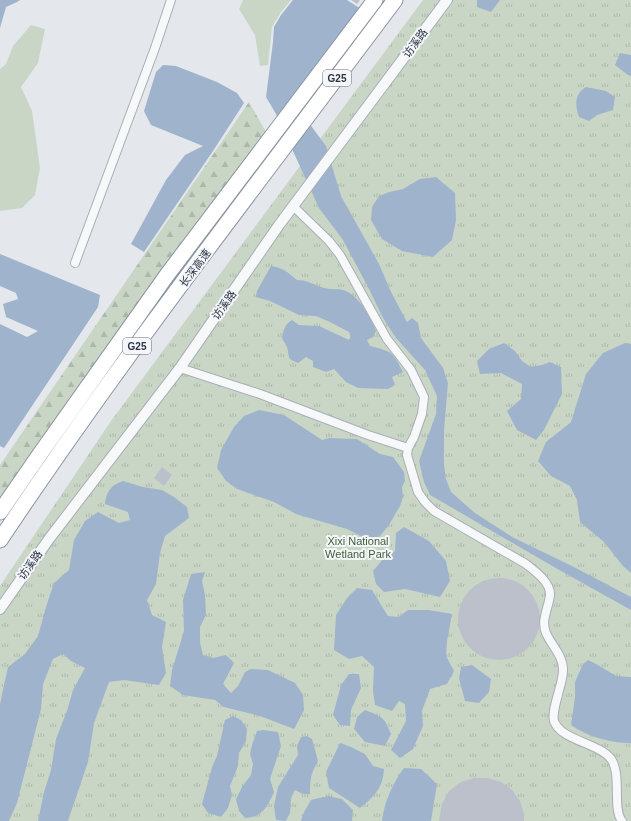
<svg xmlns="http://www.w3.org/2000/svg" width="631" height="821" font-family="Helvetica,'Noto Sans SC',sans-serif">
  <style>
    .green { fill: #c9d6c5 }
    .forest { fill: url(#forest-firs) }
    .park { fill: url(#park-tufts) }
    .water { fill: #9fb4cc }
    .building { fill: #bbc0ca }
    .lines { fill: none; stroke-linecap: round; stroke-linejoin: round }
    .minor-casing { stroke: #a9aeb7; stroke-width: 10 }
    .tertiary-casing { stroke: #a9aeb7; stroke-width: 12 }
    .motorway-casing { stroke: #8b94a3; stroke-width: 17 }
    .minor { stroke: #f7f8fa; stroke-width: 8 }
    .tertiary { stroke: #f7f8fa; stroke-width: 10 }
    .motorway { stroke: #fff; stroke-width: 15 }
    .labels { text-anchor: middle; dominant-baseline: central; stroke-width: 4; stroke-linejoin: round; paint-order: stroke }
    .shield { fill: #f4f6f9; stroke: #676e7b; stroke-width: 1 }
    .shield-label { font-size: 10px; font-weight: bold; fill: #2b3445 }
    .street-label { font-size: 11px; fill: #2b3445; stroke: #f4f6f9 }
    .park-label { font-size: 11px; fill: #3f6138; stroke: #f4f6f9 }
  </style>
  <defs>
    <pattern id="forest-firs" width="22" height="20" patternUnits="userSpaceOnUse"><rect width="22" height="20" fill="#c9d6c5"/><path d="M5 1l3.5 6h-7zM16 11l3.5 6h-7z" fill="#adb8ab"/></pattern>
    <pattern id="park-tufts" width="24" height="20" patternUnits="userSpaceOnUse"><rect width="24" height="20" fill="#c9d6c5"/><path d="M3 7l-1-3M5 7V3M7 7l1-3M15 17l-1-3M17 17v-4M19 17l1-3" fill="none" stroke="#adb8ab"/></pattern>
  </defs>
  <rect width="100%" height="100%" fill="#e4e7ec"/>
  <path class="green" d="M243 0H291L281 12 272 27 268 65 260 66 255 35 239 9Z
    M31 25 45 29 38 63 21 87 32 111 40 168 35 195 22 208 0 211V69L6 64 13 46Z"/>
  <path class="forest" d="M249 102 266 132 0 508V465Z"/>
  <path class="park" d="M423 0H631V821H0V586L111 421Z"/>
  <path class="water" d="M0 0H20L17 2 6 7 0 28Z
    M293 0H347L361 9 309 123 326 146 341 196 379 264 391 292 407 322 412 318 418 323 421 338 443 368 448 383 444 430V465L446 479 451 492 475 513 514 538 572 566 631 597V610L561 571 430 495 424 482 419 461 436 414 437 396 425 370 396 338 383 318 369 289 343 240 319 208 276 114 266 97 273 42 274 27 281 15Z
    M477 0H500L491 12 477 7Z
    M620 53 631 55V76L628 75 615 65Z
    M163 65 176 66 217 82 237 93 244 103 213 151 144 252 131 244 166 180 185 155 203 146 151 125 144 111 156 72Z
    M586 87 606 91 615 97 613 110 597 115 589 121 579 117C575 106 574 94 586 87Z
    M436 177 455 193 456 220 452 240 433 257 402 251 382 239 371 220 372 207 379 196 389 192 403 189 420 179Z
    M0 254 100 295 98 307 4 448 0 446V324L27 337 38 331 6 317 3 304 18 299 16 293 0 286Z
    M271 266C284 268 287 272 297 280 308 280 314 285 324 288 331 290 339 288 346 291 359 297 371 317 376 331L373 337 367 340 370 346C393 352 392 351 403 372L392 377 395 385 388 389 358 388 346 382 334 369 326 372 313 367V361L306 357 298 363C286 358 290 358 287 347 286 344 283 341 282 338 283 331 285 324 292 320L299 325 319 326 349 340 351 336 349 332 330 322 316 316 299 315 270 301 256 297 257 291Z
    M504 343 515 351 522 361 531 367 542 365 550 362 561 367 562 394 544 430 536 440 517 430 507 411 521 399 522 384 501 373 480 374 477 361 489 349Z
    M625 343 631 344V573L623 566 604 542 580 522 577 500 570 486 551 476 538 461 546 442 571 422 586 374 603 353Z
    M259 410 284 415 322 440 329 438 357 439 380 454 393 457 404 472 405 481 402 487 403 497 400 506 389 525 380 536 369 540 347 529 296 514 274 502 237 489 226 481 217 468 221 450 234 427 244 416Z
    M123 481 143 487 162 490 174 497 187 507 189 518 165 536 160 553 156 584 147 600 152 615 166 622 162 647 166 673 159 685 124 680 109 682 94 723 88 762 68 821H38L44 792 51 770 56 739 67 711 73 690 85 668 71 661 63 654 53 659 43 684 41 709 17 803 9 821H0V704L8 667 25 654 38 636 46 607 54 583 69 570 74 540 85 521 98 512 119 523 130 520 128 512 105 504C106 492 111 485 123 481Z
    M404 527 429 541 446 561 450 581 440 597 405 589 384 592 376 584 373 571 383 559 395 551 396 533Z
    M205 572 202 581 205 595 206 615 200 627V643L203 655 213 658 226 655 234 663 223 684 231 693 238 686 245 672 251 669 268 670 295 683 303 695 304 710 294 729 260 716 224 707 215 700 183 695 170 686 172 670 184 631 183 600 191 574Z
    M357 588 372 590 388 616 399 617 408 610H429L452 614 447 641 446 656 454 671 447 684 430 689 422 711 423 726 413 749 400 758 391 750 406 721 405 704 399 701 392 711 375 705 373 691 374 667 362 656 349 659 334 650 336 615 347 598Z
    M588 660 598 665 616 676 631 677V743C611 743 588 737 571 725L575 697V682L583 664Z
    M472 665 491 679 489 692 479 703 465 701 459 678 461 667Z
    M349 674H359L361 688 351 710 350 726 340 725 333 715 341 685Z
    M365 710C383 717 384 717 391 734L385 746 365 742 354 729 357 717Z
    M233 716 241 720 247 729 246 741 239 753 238 766 230 786 232 795 228 808 221 817 208 813 202 804 212 767 217 756 225 720Z
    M263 730 278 732 281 746 270 779 274 792C267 807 263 817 245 818L239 811 236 799 242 787 251 775 253 764 250 754 252 745 257 731Z
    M307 736 312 739 318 761C311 773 310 779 310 794H303L295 790 291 798 290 813 286 821 276 820 274 806 278 787 298 755 297 746 301 737Z
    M340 743 351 747 365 754 373 766 384 769C383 788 374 797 360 808L329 788 326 772Z
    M404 768 421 769 437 784 431 821H382C384 803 393 782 404 768Z
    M328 796 342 799 353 810 352 821H301L304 812 311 800Z"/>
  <path class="building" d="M351 0H360L357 4Z
    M162 467 172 475 164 486 154 478Z
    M458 619a41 41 0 1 1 82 0a41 41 0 1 1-82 0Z
    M475 778H488L501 782 512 790 520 801 524 814V821H439L442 804 449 791 461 782Z"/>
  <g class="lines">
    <g class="minor-casing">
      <path id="minor" d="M293 206 329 241 340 255 387 339 411 370 424 397 422 414 414 437 408 448 407 455 418 492 425 502 434 511 526 564C535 571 550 582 550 594 550 600 547 607 546 612 544 620 543 625 546 633 551 645 564 656 563 671 563 684 551 709 554 721 560 740 599 743 611 759 622 774 612 809 622 821
        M75 263 155 48 171 0
        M180 368 260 394 368 435 408 448"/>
    </g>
    <g class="tertiary-casing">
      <path id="tertiary" d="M0 609 49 539 180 368 279 225 447 0"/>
    </g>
    <g class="motorway-casing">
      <path id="motorway" d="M0 512 40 454 167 275 375 0
        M0 540C124 354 262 178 395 0"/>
    </g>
    <use href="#minor" class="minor"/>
    <use href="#tertiary" class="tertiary"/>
    <use href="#motorway" class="motorway"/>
  </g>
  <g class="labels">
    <g class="shield">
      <rect x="323" y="70" width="28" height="16" rx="3"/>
      <rect x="123" y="338" width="28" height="16" rx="3"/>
    </g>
    <g class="shield-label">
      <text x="337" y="78">G25</text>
      <text x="137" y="346">G25</text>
    </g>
    <g class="street-label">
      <text transform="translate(415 43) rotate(-54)">访溪路</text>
      <text transform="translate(195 268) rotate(-53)">长深高速</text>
      <text transform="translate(224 305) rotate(-55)">访溪路</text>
      <text transform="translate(30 565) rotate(-55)">访溪路</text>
    </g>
    <g class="park-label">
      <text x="358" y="541">Xixi National<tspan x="358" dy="13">Wetland Park</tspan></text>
    </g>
  </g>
</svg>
